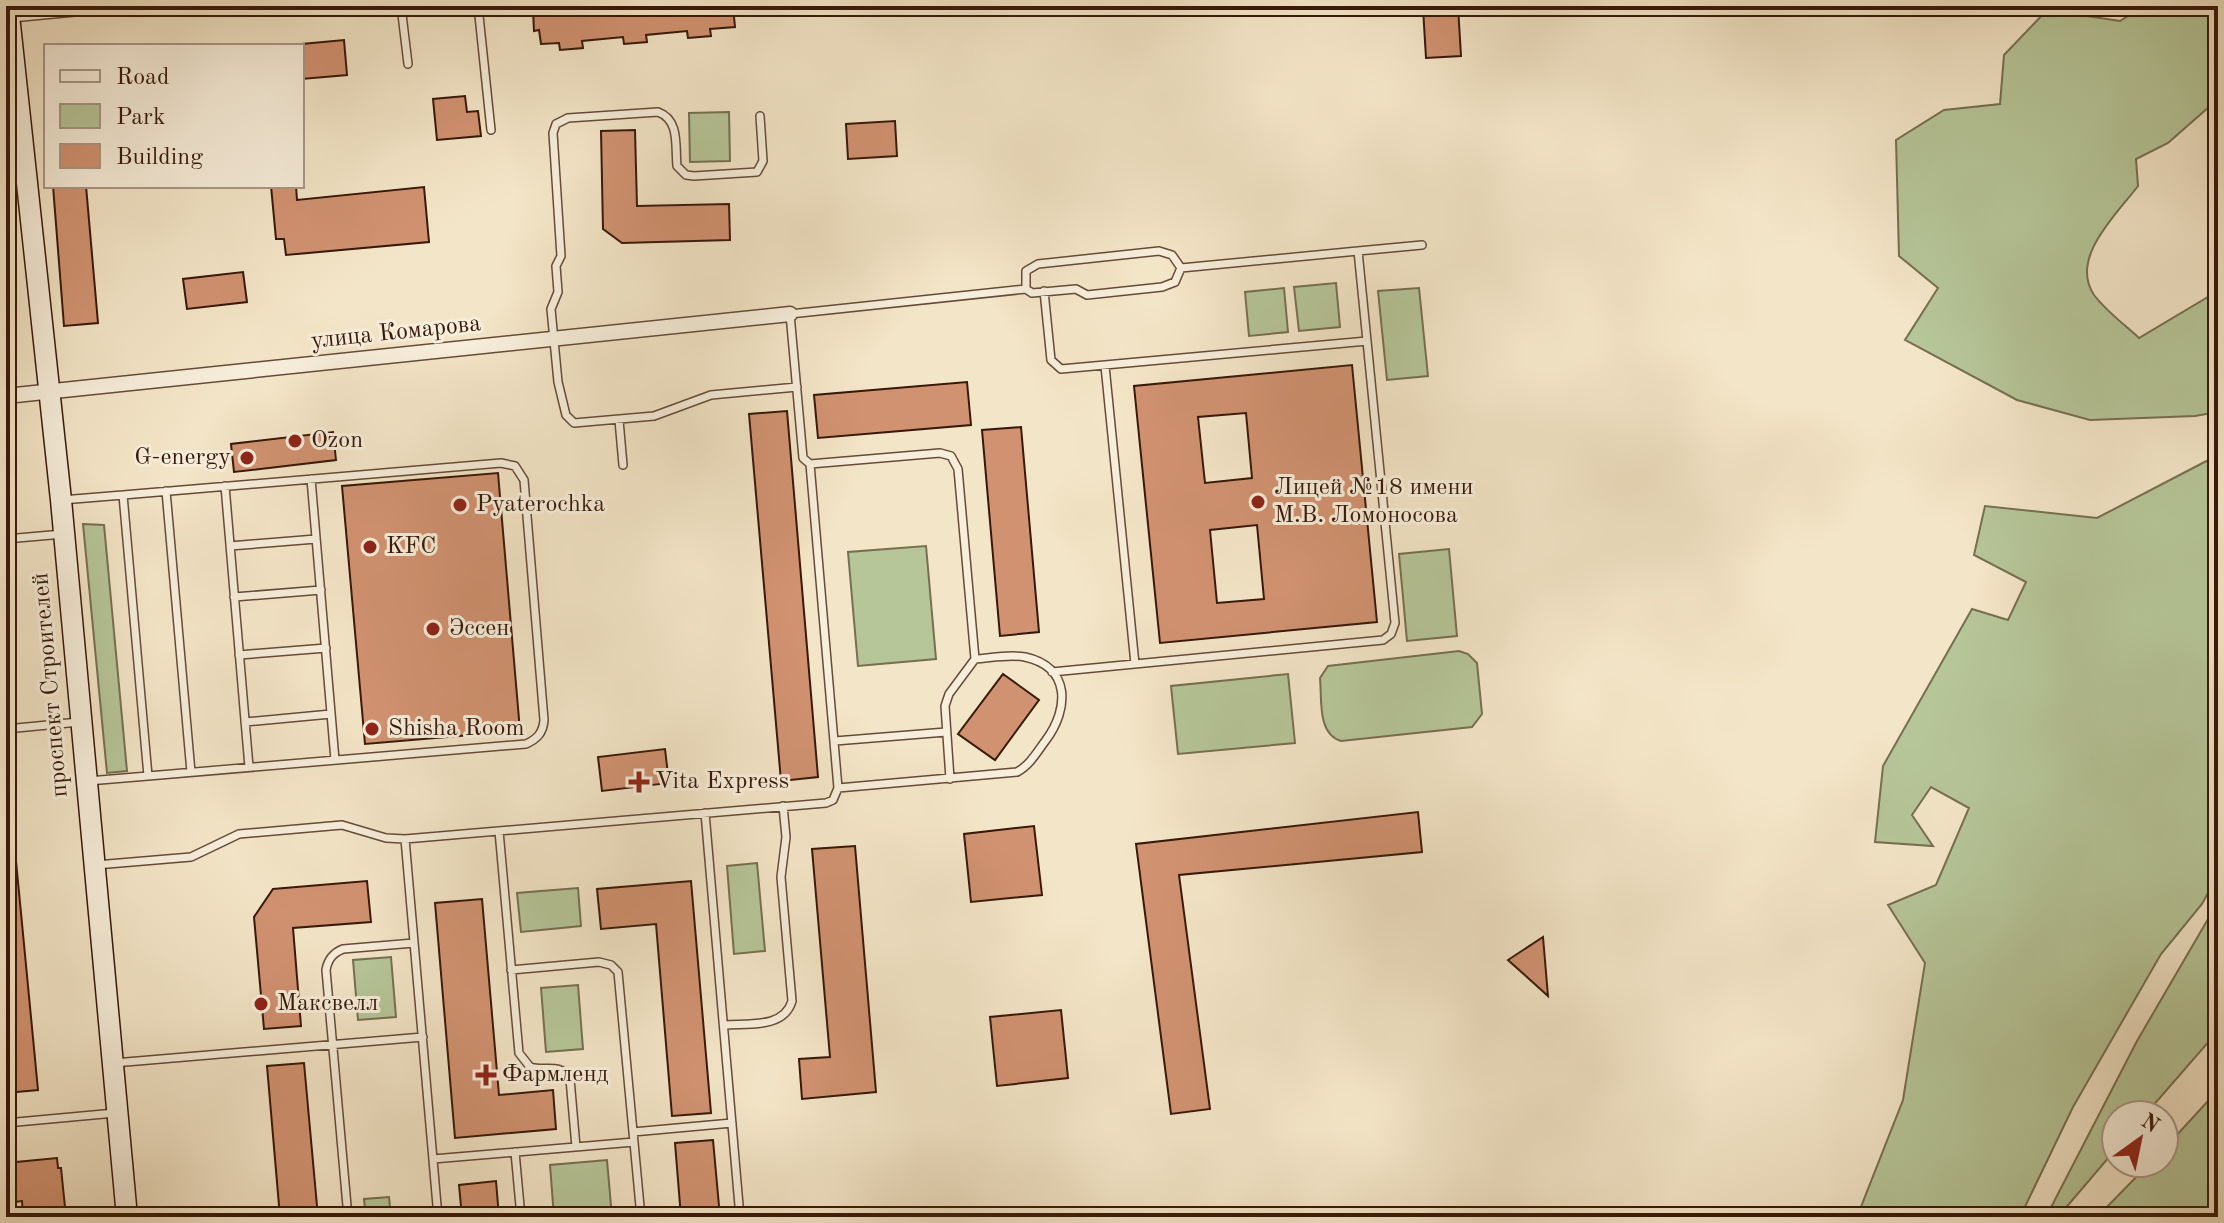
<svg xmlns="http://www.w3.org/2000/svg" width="2224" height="1223" font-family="'Old Standard TT',serif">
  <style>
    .green { fill: #b6c699; stroke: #766f51; stroke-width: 2 }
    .building { fill: #d19271; stroke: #371809; stroke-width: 2; fill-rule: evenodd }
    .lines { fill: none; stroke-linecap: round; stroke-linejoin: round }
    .lane-casing { stroke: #664b38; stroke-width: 10 }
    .street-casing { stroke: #664b38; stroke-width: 17 }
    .secondary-casing { stroke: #371809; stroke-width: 23 }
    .lane { stroke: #f7eedb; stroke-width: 7 }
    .street { stroke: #f7eedb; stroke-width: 14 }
    .secondary { stroke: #f7eedb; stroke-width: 20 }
    .poi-dot { fill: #8f2418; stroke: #f7eedb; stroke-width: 3 }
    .labels { text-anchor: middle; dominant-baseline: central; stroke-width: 6; stroke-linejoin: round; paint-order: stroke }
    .street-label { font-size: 24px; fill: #371809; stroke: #f7eedb }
    .poi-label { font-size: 24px; fill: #371809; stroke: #f7eedb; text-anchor: start }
  </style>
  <rect width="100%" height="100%" fill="#f3e5c7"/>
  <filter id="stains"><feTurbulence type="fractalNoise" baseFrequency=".0025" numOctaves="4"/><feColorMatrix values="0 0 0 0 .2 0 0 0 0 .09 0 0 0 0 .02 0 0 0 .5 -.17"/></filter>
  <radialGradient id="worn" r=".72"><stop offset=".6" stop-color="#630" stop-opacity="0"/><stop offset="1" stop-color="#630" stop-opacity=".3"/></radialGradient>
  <path class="green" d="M2144 6H2218V99L2168 143 2136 159 2138 186C2117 214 2069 258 2094 295 2106 311 2125 325 2139 338L2218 291V412L2195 416 2090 420 2017 400 1905 340 1938 288 1899 256 1896 140 1944 110 2000 104 2004 55 2047 10 2120 21Z
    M729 112 730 161 690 162 689 113Z
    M1336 283 1340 327 1299 331 1294 287Z
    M1284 288 1288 332 1249 336 1245 292Z
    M1419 288 1428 376 1387 380 1378 291Z
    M2218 455V875L2202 904 2161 954 2073 1107 2020 1217H1857L1903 1100 1925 963 1888 905 1936 885 1969 808 1931 787 1912 815 1933 846 1875 842 1883 766 1972 609 2008 620 2026 582 1974 555 1985 506 2097 518Z
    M83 524 104 525 127 771 107 773Z
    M926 546 936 659 858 666 848 552Z
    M1449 549 1457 636 1407 641 1399 554Z
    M1459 651 1468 654 1477 663 1482 714 1472 727 1341 741C1317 734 1322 699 1320 678L1328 666Z
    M1288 674 1295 743 1178 754 1171 686Z
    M757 863 765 951 734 954 727 866Z
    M578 888 581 926 521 932 517 893Z
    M2218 902V1031L2145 1115H2116V1149L2058 1217H2046L2137 1041Z
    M391 957 396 1017 358 1020 353 960Z
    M578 985 583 1049 546 1052 541 988Z
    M2218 1090V1217H2097L2150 1163H2164V1149Z
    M607 1160 612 1217H554L550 1165Z
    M389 1197 391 1217H366L364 1199Z"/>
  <path class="building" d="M547 6H733L735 27 710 29 711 36 688 38 687 31 646 35 647 42 624 44 623 37 582 41 583 48 560 50 559 43 541 44 539 30 534 31 533 11 548 8Z
    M1458 6 1461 56 1426 58 1423 8Z
    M344 40 347 75 302 79V44Z
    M465 96 467 112 478 111 481 136 437 140 433 99Z
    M895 121 897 156 848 159 846 124Z
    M635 130 637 206 729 204 730 240 622 243 603 229 601 131Z
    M53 186H86L98 323 64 326Z
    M271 186H296L297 200 424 187 429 242 286 255 284 239H276Z
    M243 272 247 302 187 309 183 279Z
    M1352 365 1377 622 1160 643 1134 386ZM1246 413 1252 478 1205 483 1198 417ZM1257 525 1264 599 1217 603 1210 530Z
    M967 382 971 425 818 438 814 395Z
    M787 411 818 777 781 781 749 414Z
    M1021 427 1039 632 1000 636 982 430Z
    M333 432 336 460 234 472 231 444Z
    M498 473 520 731 365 744 342 486Z
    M1003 674 1039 700 995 760 958 734Z
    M665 749 669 783 602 791 598 757Z
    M1418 812 1422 852 1179 875 1210 1109 1171 1114 1136 844Z
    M1034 826 1042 895 971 902 964 834Z
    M855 846 876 1092 802 1099 799 1059 830 1057 812 849Z
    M16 861 38 1090 6 1093V862Z
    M367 881 371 922 293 928 301 1026 264 1029 254 917 273 889Z
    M691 881 711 1113 672 1116 656 924 601 929 597 889Z
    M482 899 499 1095 553 1090 556 1129 455 1138 435 903Z
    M1543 937 1548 996 1508 960Z
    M1061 1010 1068 1078 997 1086 990 1017Z
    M304 1063 318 1217H280L267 1066Z
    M713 1140 720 1217H681L675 1143Z
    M57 1158 58 1168H61L66 1217H23L22 1201 6 1203V1163Z
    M496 1181 499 1217H462L459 1185Z"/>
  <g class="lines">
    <g class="lane-casing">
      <path id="lane" d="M401 6 408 64
        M478 6 491 130
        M12 18 137 6
        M760 116 763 161 757 172 694 176 686 175 677 166C675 146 680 120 658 112L568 118 556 124 553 133 561 256 556 266 558 292 551 309 558 382 566 415 574 423 654 416 711 395 797 387
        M1358 251 1422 245
        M1044 291 1051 360 1061 369 1367 341 1358 251 1181 268
        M1105 366 1135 664
        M619 420 623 465
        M810 464 940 453 951 456 958 469 975 659C991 658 1009 654 1025 657 1071 667 1069 709 1046 740 1037 752 1030 765 1017 772L838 788
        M311 479 335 760
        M225 486 249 767
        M166 491 191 772
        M123 495 501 463 515 466 524 480 544 720C543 733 537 739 526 744L148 776
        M62 500 123 495 148 776 88 781
        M6 539 63 534
        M230 546 316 539
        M234 597 321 590
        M239 655 326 648
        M1052 672 1383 640 1391 634 1395 623 1367 341
        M245 722 331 714
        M6 729 79 722
        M835 741 946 732
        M950 779 945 706 949 694 975 659
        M705 813 740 1217
        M499 831 519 1053 530 1067C545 1072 560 1062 570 1079L576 1147
        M405 839 438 1217
        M96 865 191 857 239 834 342 825 386 838 405 839 826 803 833 800 838 788 810 464 803 458 790 314 1026 289 1032 293 1076 289 1087 295 1162 287 1175 282 1181 268 1172 255 1159 251 1038 264 1026 271V289
        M511 970 599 962 611 965 618 972 641 1217
        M724 1025C747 1023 784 1029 792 1001L781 877 786 837 783 806
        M114 1063 423 1037
        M6 1123 115 1113
        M633 1132 732 1123
        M515 1152 521 1217
        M433 1159 634 1142
        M348 1217 326 970C328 959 333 953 343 949L414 943"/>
    </g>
    <g class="street-casing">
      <path id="street" d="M6 396 790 314"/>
    </g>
    <g class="secondary-casing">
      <path id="secondary" d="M8 6 61 500 127 1217"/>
    </g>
    <use href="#lane" class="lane"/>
    <use href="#street" class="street"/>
    <use href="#secondary" class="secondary"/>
  </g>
  <g class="poi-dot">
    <circle cx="295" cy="441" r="8"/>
    <circle cx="247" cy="458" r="8"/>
    <circle cx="1258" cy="502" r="8"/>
    <circle cx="460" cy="505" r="8"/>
    <circle cx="370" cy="547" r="8"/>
    <circle cx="433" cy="629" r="8"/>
    <circle cx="372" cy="729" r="8"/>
    <path d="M635 770h8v8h8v8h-8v8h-8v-8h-8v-8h8z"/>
    <circle cx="261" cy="1004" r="8"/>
    <path d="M482 1063h8v8h8v8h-8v8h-8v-8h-8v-8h8z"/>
  </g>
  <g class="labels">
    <g class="street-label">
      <text transform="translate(396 333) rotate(-6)">улица Комарова</text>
      <text transform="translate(51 685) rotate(-95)">проспект Строителей</text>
    </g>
    <g class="poi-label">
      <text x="311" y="441">Ozon</text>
      <text x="231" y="458" text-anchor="end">G-energy</text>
      <text x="1274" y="488">Лицей №18 имени<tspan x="1274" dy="28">М.В. Ломоносова</tspan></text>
      <text x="476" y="505">Pyaterochka</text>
      <text x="386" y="547">KFC</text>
      <text x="449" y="629">Эссен</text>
      <text x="388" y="729">Shisha Room</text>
      <text x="655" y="782">Vita Express</text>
      <text x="277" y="1004">Максвелл</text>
      <text x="502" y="1075">Фармленд</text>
    </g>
  </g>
  <rect width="2224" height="1223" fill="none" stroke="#f3e5c7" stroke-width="32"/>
  <rect x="8" y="8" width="2208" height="1207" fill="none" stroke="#371809" stroke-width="4"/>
  <rect x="16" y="16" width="2192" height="1191" fill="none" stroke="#371809" stroke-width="2"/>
  <rect x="44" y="44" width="260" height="144" fill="#f7eedb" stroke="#aa9887" stroke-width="2"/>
  <rect x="60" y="70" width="40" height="12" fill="#f7eedb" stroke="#aa9887" stroke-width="2"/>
  <text x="116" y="84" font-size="24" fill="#371809">Road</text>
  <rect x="60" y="104" width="40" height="24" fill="#b6c699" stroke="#aa9887" stroke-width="2"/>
  <text x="116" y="124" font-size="24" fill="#371809">Park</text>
  <rect x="60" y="144" width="40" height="24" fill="#d19271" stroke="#aa9887" stroke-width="2"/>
  <text x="116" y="164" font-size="24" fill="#371809">Building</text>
  <g transform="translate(2140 1139) rotate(33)"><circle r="38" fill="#f7eedb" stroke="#aa9887" stroke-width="2"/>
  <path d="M0-6L14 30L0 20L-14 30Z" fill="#8f2418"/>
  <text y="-12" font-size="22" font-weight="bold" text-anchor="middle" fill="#371809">N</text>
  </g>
  <rect width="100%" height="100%" filter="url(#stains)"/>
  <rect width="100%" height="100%" fill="url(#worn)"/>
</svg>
